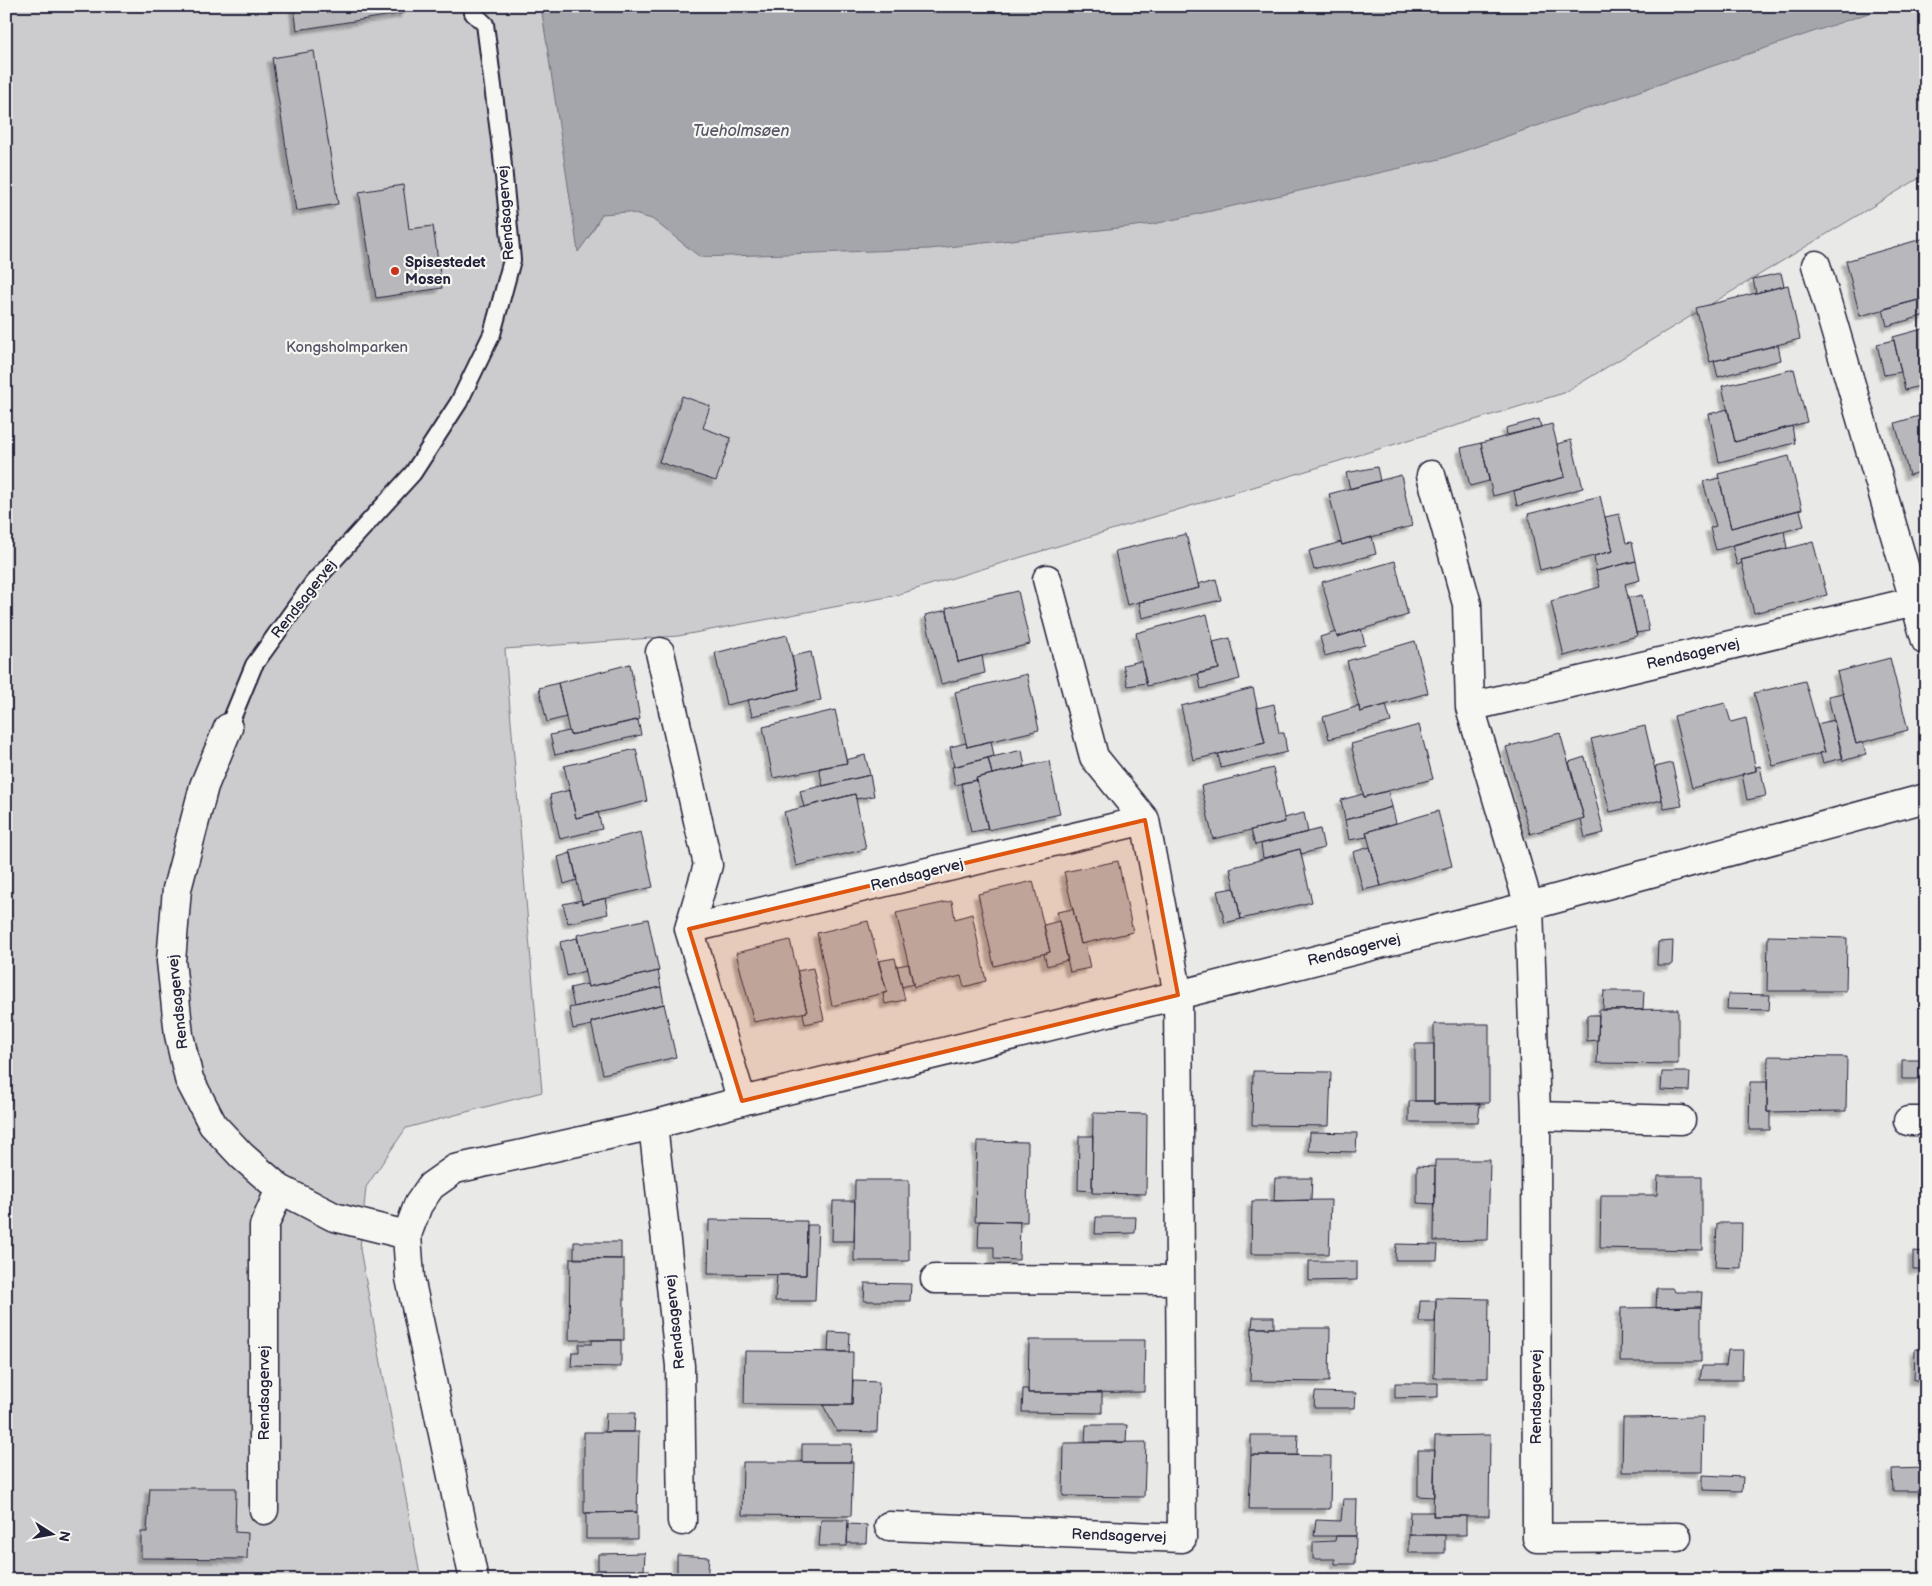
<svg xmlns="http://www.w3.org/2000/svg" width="1932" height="1586" font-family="'Balsamiq Sans',sans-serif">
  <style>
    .green { fill: #ccccce; stroke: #777784 }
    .water { fill: #a5a5ac; stroke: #71717f }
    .building { fill: #b8b8bc; stroke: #22223b; filter: url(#shadow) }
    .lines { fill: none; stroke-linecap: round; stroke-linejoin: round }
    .service-casing { stroke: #22223b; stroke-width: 20 }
    .minor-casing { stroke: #22223b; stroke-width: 31 }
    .service { stroke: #f6f6f2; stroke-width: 16 }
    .minor { stroke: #f6f6f2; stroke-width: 28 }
    .marked { fill: #de560e; fill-opacity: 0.2; stroke: #de560e; stroke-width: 4; stroke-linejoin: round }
    .poi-dot { fill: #c8321e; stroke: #f6f6f2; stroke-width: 2 }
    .labels { text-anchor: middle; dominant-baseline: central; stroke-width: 4.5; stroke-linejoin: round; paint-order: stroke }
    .street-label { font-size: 15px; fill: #22223b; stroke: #f6f6f2 }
    .poi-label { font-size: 15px; font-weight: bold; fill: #22223b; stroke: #f6f6f2; text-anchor: start }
    .park-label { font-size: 15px; fill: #555567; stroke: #f6f6f2 }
    .water-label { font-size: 16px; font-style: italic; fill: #565668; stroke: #f6f6f2 }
  </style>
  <defs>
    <filter id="shadow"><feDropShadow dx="-4.5" dy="4.5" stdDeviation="1" flood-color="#0004"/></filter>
  </defs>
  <rect width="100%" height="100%" fill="#e9e9e7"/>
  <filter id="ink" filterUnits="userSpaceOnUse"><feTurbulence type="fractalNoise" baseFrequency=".02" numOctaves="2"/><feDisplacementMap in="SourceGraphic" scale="10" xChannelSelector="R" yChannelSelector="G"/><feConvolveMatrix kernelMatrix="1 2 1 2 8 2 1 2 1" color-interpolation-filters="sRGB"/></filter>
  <g filter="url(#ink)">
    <path class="green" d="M6 6H1926V174L1564 393 893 596 678 636 505 649 542 1092 406 1128 366 1187 360 1249 421 1580H6Z"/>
    <path class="water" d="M541 6H1889L1440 159 1154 224 930 249 700 257 652 219 627 212 602 214 589 237 578 252Z"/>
    <path class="building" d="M294 6H405V13L297 30Z
      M314 51 338 204 296 211 272 58Z
      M403 185 409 229 433 226 442 288 376 298 359 192Z
      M1925 238 1926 298 1860 316 1846 261Z
      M1781 273 1784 286 1756 293 1753 279Z
      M1788 285 1800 339 1710 362 1696 308Z
      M1926 298V315L1887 326 1883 309Z
      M1926 328V384L1905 390 1893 337Z
      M1894 340 1901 372 1884 375 1877 344Z
      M1778 345 1781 360 1718 377 1714 361Z
      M1794 369 1807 422 1735 442 1722 386Z
      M682 396 710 406 703 428 731 438 716 481 659 462Z
      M1728 409 1735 442 1792 426 1795 443 1719 462 1709 414Z
      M1926 414V470L1909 475 1895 423Z
      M1539 419 1541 427 1507 435 1506 428Z
      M1552 424 1565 477 1493 496 1481 443Z
      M1571 440 1583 488 1517 506 1514 491 1565 477 1557 444Z
      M1481 443 1489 481 1470 486 1461 448Z
      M1789 456 1802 509 1731 528 1718 474Z
      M1377 467 1380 481 1350 489 1346 473Z
      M1401 475 1412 526 1342 545 1329 494Z
      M1719 478 1731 528 1800 510 1804 526 1716 550 1710 528 1716 526 1703 482Z
      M1600 496 1613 551 1540 570 1528 514Z
      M1619 514 1626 543 1632 542 1636 561 1596 571 1594 556 1613 551 1605 517Z
      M1784 531 1787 548 1741 560 1742 563 1737 565 1732 545Z
      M1186 534 1199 588 1127 605 1115 551Z
      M1372 537 1376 554 1314 570 1309 551 1341 542 1342 545Z
      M1813 542 1827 595 1754 613 1741 560Z
      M1395 561 1408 615 1337 637 1322 582Z
      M1636 561 1640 580 1625 584 1637 636 1564 656 1551 601 1600 587 1596 571Z
      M1216 579 1221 600 1142 618 1139 602 1199 588 1198 584Z
      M1018 591 1030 644 958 662 946 608Z
      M1642 595 1649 631 1636 633 1628 598Z
      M947 610 958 662 982 656 985 673 941 684 925 615Z
      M1207 614 1219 669 1147 686 1136 633Z
      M1361 629 1365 645 1325 656 1320 637 1336 632 1337 637Z
      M787 635 799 689 726 705 715 653Z
      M1230 638 1240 679 1201 689 1198 673 1219 669 1213 642Z
      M1415 641 1428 693 1360 712 1347 661Z
      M811 652 821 700 752 716 748 700 799 689 792 656Z
      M1890 658 1908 730 1856 744 1837 672Z
      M1141 661 1146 683 1128 686 1123 665Z
      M630 664 640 719 570 735 558 683Z
      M1027 674 1039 730 967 747 955 692Z
      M1805 681 1825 752 1773 766 1754 693Z
      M558 683 566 717 547 722 539 688Z
      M1253 688 1265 743 1193 760 1181 706Z
      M1843 693 1856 744 1863 742 1866 754 1843 761 1828 696Z
      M1725 703 1731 722 1746 718 1756 771 1692 788 1674 716Z
      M1274 704 1279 733H1284L1287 752 1221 768 1218 754 1265 743 1257 708Z
      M1386 705 1391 722 1329 739 1323 717 1359 706 1360 712Z
      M835 710 847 763 773 778 763 727Z
      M638 720 641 735 555 755 550 735 569 731 570 735Z
      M1834 720 1843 758 1823 763 1820 753 1825 752 1817 724Z
      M1419 725 1433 779 1364 797 1351 744Z
      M1645 726 1662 800 1610 812 1591 739Z
      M1560 733 1584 818 1530 834 1506 747Z
      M991 741 994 756 954 767 950 747 966 743 967 747Z
      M636 749 647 801 576 818 564 766Z
      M1022 750 1025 767 992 774 988 758Z
      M865 755 870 775 823 786 819 768 847 763 846 760Z
      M1585 757 1604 833 1585 838 1581 820 1584 818 1569 762Z
      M988 758 992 774 976 778 977 780 955 785 952 767Z
      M1049 761 1060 814 988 830 976 778Z
      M1672 763 1682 806 1664 809 1655 767Z
      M1760 766 1766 796 1747 800 1742 774 1756 771V767Z
      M1273 768 1285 822 1213 839 1201 786Z
      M870 775 874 796 856 799 855 794 804 807 800 791Z
      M977 780 988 829 971 832 961 783Z
      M570 790 576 818 598 812 602 829 560 839 550 795Z
      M1388 791 1392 807 1345 820 1341 800 1363 794 1364 797Z
      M855 794 866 849 796 866 784 812Z
      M1392 807 1396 823 1366 832 1367 837 1349 840 1345 820Z
      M1438 811 1452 866 1381 886 1366 832Z
      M1304 813 1308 832 1255 845 1251 830 1285 822 1284 818Z
      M1320 829 1324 848 1301 854 1300 849 1263 858 1261 844Z
      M641 832 653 887 582 904 570 850Z
      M1370 847 1381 886 1363 890 1353 852Z
      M1300 849 1312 902 1241 919 1230 868Z
      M571 853 577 880 564 884 558 857Z
      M1118 861 1133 932 1081 944 1064 872Z
      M1033 881 1050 952 994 966 978 894Z
      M1234 888 1241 919 1225 923 1217 891Z
      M605 898 608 914 568 923 563 904 582 900V904Z
      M952 901 955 919 972 914 986 981 964 987 961 976 914 987 896 913Z
      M1073 909 1081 944 1085 943 1090 968 1070 972 1057 912Z
      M648 919 659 971 588 987 577 935Z
      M868 921 887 992 832 1006 817 933Z
      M1059 921 1068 960 1047 966 1044 954 1050 952 1044 925Z
      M1768 936 1847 938 1846 991H1767Z
      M577 938 585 971 567 976 560 942Z
      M790 940 807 1012 754 1022 736 953Z
      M1673 941 1672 965H1657L1658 942Z
      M895 958 905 1000 885 1004 883 994 887 992 878 961Z
      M909 964 913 984 902 987 897 966Z
      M813 968 824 1020 805 1024 803 1013 807 1012 797 971Z
      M658 971 661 987 574 1007 570 988 587 984 588 987Z
      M661 987 664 1004 591 1022 592 1025 573 1029 569 1008Z
      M1604 991H1644L1643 1010H1603Z
      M1728 994 1770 995 1769 1010 1727 1009Z
      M664 1004 676 1057 603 1074 591 1022Z
      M1678 1009V1064L1597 1063 1599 1010Z
      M1587 1015H1599L1598 1040 1587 1041Z
      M1434 1024H1489V1103L1434 1104Z
      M1415 1044H1434V1101H1415Z
      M1768 1056 1847 1057 1846 1111 1767 1112Z
      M1902 1060H1922L1921 1079H1902Z
      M1253 1071 1331 1072 1329 1126 1252 1125Z
      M1662 1072H1690L1689 1091 1661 1090Z
      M1750 1082H1767V1112H1770V1130H1749Z
      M1409 1101H1434V1104H1480L1478 1122H1409Z
      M1093 1113 1147 1114 1146 1194 1092 1193Z
      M1310 1132 1357 1133 1356 1152 1309 1151Z
      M1079 1136H1093L1092 1191 1078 1190Z
      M977 1141 1028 1142 1027 1222 975 1221Z
      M1435 1160H1490L1488 1240 1434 1241Z
      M1417 1166 1435 1167V1204L1417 1203Z
      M1658 1176H1702V1250L1600 1248 1601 1195H1657Z
      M1275 1178H1312L1311 1200 1274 1201Z
      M855 1180H909V1261H854Z
      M1331 1200 1329 1254H1251L1252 1201Z
      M833 1201H855L854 1241H832Z
      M1096 1217H1136L1135 1233 1095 1234Z
      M709 1220 807 1221 806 1275 708 1274Z
      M979 1221 1020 1222 1019 1260 994 1259V1247H978Z
      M1717 1223H1742L1741 1268 1715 1267Z
      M807 1225H818L815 1301H775L777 1275H806Z
      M574 1242H621V1259H574Z
      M1396 1244 1438 1245 1437 1260H1395Z
      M1913 1251 1926 1252V1269H1913Z
      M570 1258 624 1259V1340H569Z
      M1309 1261H1357V1280L1309 1281Z
      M865 1283 911 1284 910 1301H864Z
      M1657 1288H1672L1675 1292H1702L1701 1307 1656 1308Z
      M1436 1298 1489 1299 1488 1378H1434Z
      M1420 1301H1436L1435 1322H1419Z
      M1701 1307V1362H1620L1621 1308Z
      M1253 1317H1274V1328H1252Z
      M1252 1328H1330L1329 1382 1250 1381Z
      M829 1332 850 1333 849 1352H828Z
      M592 1340H621V1367L571 1366 572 1352H579V1344H592Z
      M1029 1340H1145L1144 1392 1028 1393Z
      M1915 1349 1926 1350V1380H1914Z
      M1728 1350H1743L1742 1380H1700L1702 1366H1726Z
      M745 1351 853 1352 852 1405 744 1404Z
      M853 1381 879 1382 877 1432 837 1431 823 1405H852Z
      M1395 1383H1438V1397L1395 1398Z
      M1023 1389H1028V1393H1102V1413L1022 1412Z
      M1315 1392 1356 1393 1355 1408H1314Z
      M606 1413H635L634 1432H605Z
      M1703 1417 1702 1472H1622L1623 1418Z
      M1086 1425H1127L1126 1442H1085Z
      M584 1432H639L637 1512 584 1513Z
      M1251 1435H1298L1297 1455H1251Z
      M1490 1435 1489 1516H1433L1435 1436Z
      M1146 1442 1144 1497 1063 1496 1064 1443Z
      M802 1444H852L851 1462H802Z
      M1418 1450H1435L1434 1497 1418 1496Z
      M1251 1455 1331 1456 1330 1509H1249Z
      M743 1462H853L851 1516 742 1515Z
      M1926 1468V1491H1893L1892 1469Z
      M1702 1475 1743 1477 1742 1491 1702 1490Z
      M150 1488H236L235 1532 248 1533 247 1559 141 1558V1532H147Z
      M1343 1499H1357L1356 1536H1314L1316 1520 1341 1521Z
      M637 1512V1539H586V1513Z
      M1410 1512H1434L1433 1516H1466V1535H1409Z
      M821 1520H848L847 1546H819Z
      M848 1524 867 1525 866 1543H847Z
      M1409 1535H1445V1553H1409Z
      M1336 1536H1356L1355 1564H1335V1559H1313V1542L1335 1541Z
      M645 1553 644 1570H598V1554Z
      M677 1555 709 1557 707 1580H677Z
      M595 1570H649V1580H595Z"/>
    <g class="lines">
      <g class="service-casing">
        <path id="service" d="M228 728 254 665 313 583 413 473 459 402 492 334 512 260 502 156 485 24 473 13"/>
      </g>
      <g class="minor-casing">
        <path id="minor" d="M1816 265 1926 641
          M1431 475 1467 604 1470 707 1529 906 1536 1116 1537 1538 1677 1537
          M660 652 708 865 689 929 742 1101
          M1470 707 1915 601
          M228 728 204 786 177 889 171 961 179 1035 189 1079 213 1125 242 1156 280 1189 334 1217 407 1235
          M689 929 1145 820
          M1536 1116 1681 1120
          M1908 1121H1926
          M653 1125 680 1366 682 1521
          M935 1279 1179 1280
          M264 1510V1226L280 1189
          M889 1526 1182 1538 1178 995 1145 820 1094 757 1047 579
          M474 1580 410 1278 407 1235 418 1205 431 1186 455 1169 653 1125 742 1101 1178 995 1529 906 1926 798"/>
      </g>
      <use href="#service" class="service"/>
      <use href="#minor" class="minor"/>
    </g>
  </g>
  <path class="marked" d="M1145 820 1178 995 742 1101 689 929Z"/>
  <circle class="poi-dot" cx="395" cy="271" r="5"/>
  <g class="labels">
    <g class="street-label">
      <text transform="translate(506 213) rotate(-94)">Rendsagervej</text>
      <text transform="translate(304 599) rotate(-52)">Rendsagervej</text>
      <text transform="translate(1693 654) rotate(-13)">Rendsagervej</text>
      <text transform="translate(917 875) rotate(-14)">Rendsagervej</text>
      <text transform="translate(1354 950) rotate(-14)">Rendsagervej</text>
      <text transform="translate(178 1002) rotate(-96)">Rendsagervej</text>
      <text transform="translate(675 1322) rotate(-96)">Rendsagervej</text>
      <text transform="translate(264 1393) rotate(-90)">Rendsagervej</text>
      <text transform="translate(1536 1397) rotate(-90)">Rendsagervej</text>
      <text transform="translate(1119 1536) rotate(2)">Rendsagervej</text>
    </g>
    <g class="poi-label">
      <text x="405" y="262">Spisestedet<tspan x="405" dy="17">Mosen</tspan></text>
    </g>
    <g class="park-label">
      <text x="347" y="347">Kongsholmparken</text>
    </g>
    <g class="water-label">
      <text x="741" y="131">Tueholmsøen</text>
    </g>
  </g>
  <rect width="1932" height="1586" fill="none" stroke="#f6f6f2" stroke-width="25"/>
  <rect x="12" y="12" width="1907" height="1561" fill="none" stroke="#22223b" stroke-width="2" filter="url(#ink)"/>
  <g transform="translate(52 1534) rotate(101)" stroke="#f6f6f2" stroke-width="4" paint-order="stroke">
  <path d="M0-4L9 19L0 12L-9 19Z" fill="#22223b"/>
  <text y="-8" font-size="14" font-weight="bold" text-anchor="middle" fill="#22223b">N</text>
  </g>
</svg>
